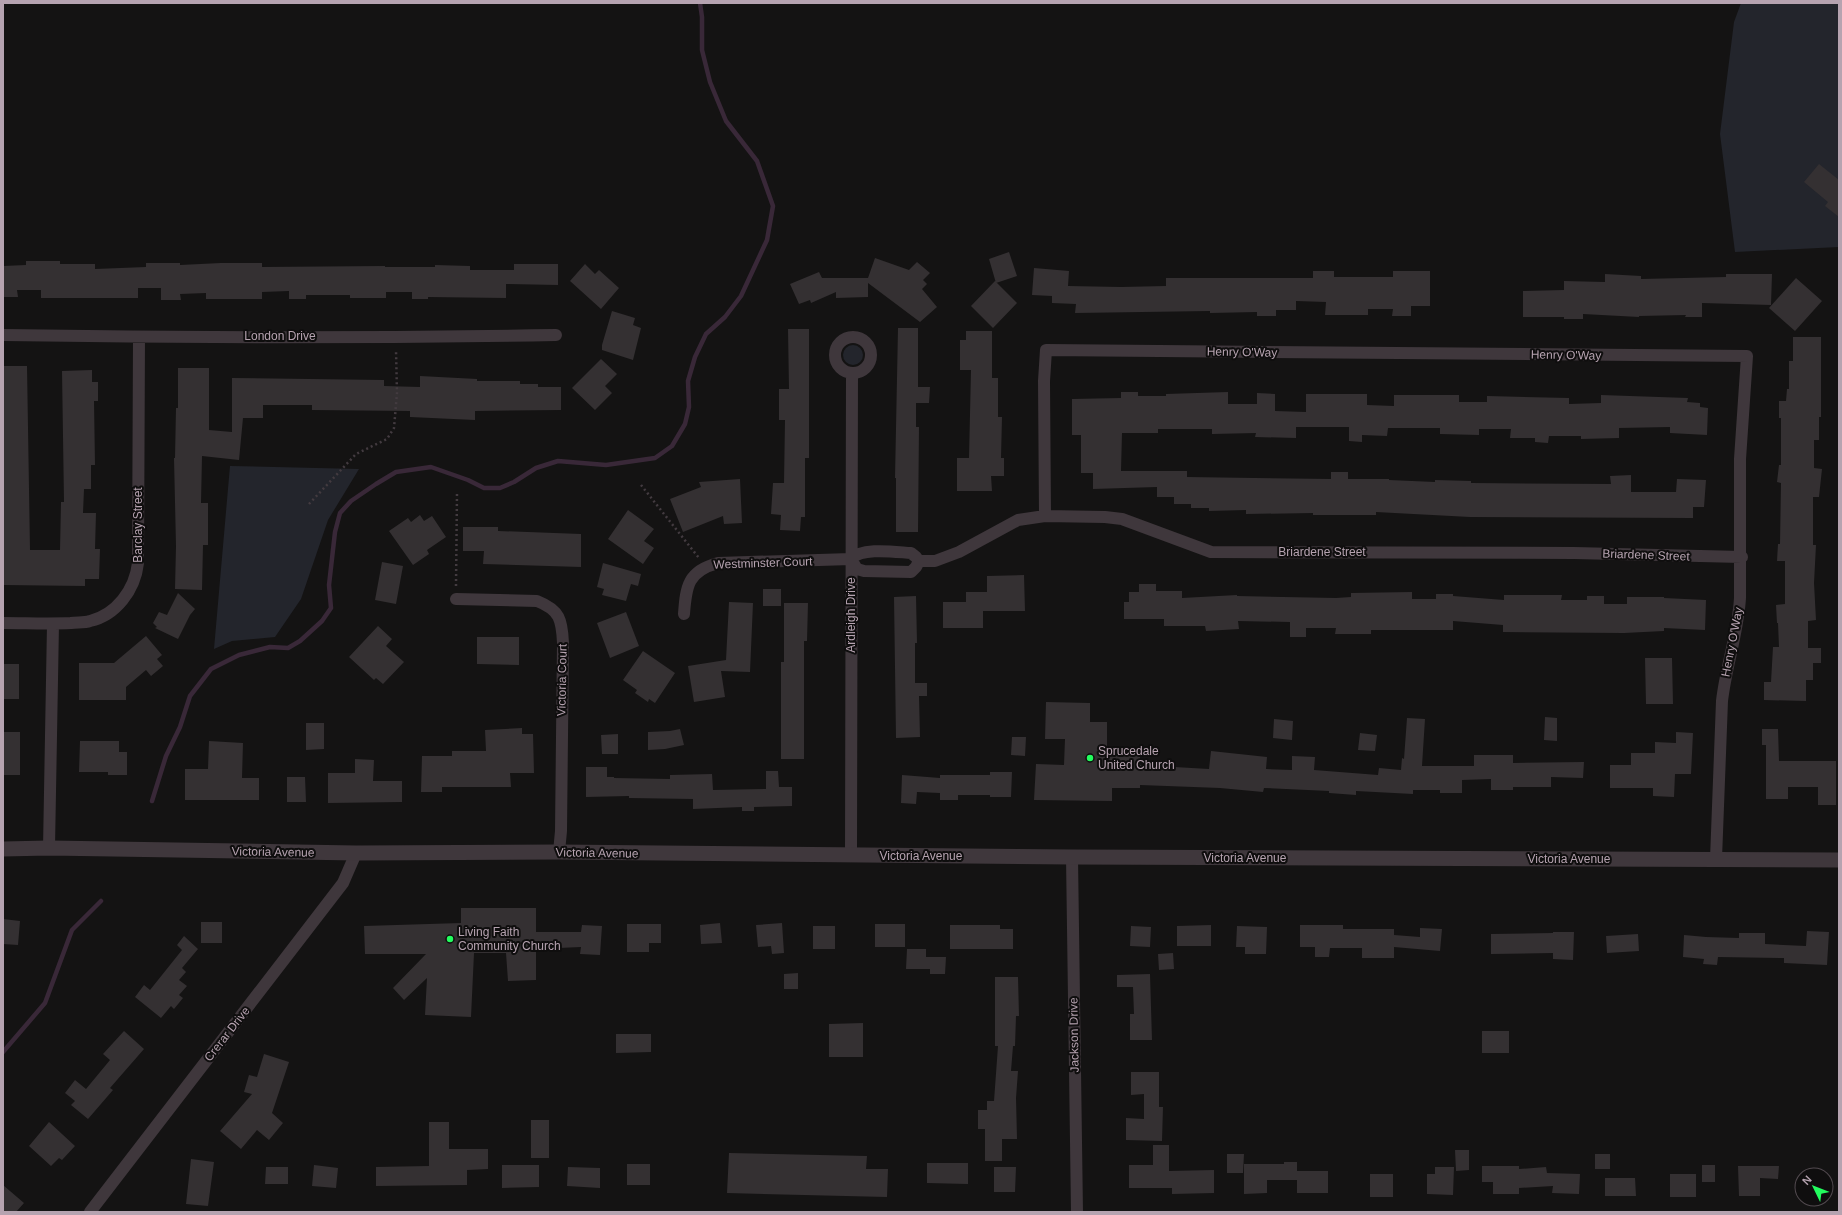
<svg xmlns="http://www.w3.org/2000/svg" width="1842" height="1215" font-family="Helvetica,sans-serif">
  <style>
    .green { fill: #23252c }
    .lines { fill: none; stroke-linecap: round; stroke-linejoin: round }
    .stream { stroke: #392838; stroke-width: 4.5 }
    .building { fill: #343032 }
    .path { stroke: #433b40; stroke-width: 2.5; stroke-dasharray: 2 3; stroke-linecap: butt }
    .minor { stroke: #3f373c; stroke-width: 12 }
    .tertiary { stroke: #3f373c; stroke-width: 15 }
    .poi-dot { fill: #23fc5e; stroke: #0f0e0e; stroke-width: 1.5 }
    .labels { text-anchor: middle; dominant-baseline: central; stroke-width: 4; stroke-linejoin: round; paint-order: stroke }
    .street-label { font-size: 12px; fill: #b6a3b0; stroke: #0f0e0e }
    .poi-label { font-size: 12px; fill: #b6a3b0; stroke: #0f0e0e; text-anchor: start }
  </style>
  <rect width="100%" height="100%" fill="#141313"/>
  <path class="green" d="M1741 3H1839V247L1735 252 1720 134 1734 22Z
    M843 355a10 10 0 1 1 20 0a10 10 0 1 1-20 0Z
    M230 466 359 469 328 520 301 599 275 637 232 641 214 649Z"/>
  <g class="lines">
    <path class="stream" d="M152 801 166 756 180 727 190 696 211 669 239 655 270 647 288 648 300 641 322 621 331 608 329 585 335 532 340 513 351 501 376 484 396 472 431 467 468 480 484 488H500L514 482 536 468 558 461 606 465 655 458 672 446 685 424 689 407 688 381 695 357 706 334 725 317 741 296 767 240 773 206 757 161 726 121 710 82 702 50V17L700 3
      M3 1052 45 1003 72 930 101 901"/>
  </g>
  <path class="building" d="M1819 164 1839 180V217L1825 206 1828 202 1804 182Z
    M1009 252 1017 276 996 283 989 259Z
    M875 258 909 270 917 262 930 273 923 280 927 284 922 289 937 307 920 322 868 283V297L836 298V292L811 303 810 300 799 304 790 284 819 272 822 278H868Z
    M26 261H60V264H95V269L146 267V263H180V265L221 263H262V267L385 266V267H435V265L470 266V270H514V264H558V285L506 284V298L428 297V299H412V292H386V298H350V295H306V299H289V291L262 292V299H206V293L180 294 181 300H161V288H138V298H41V290H17L18 297H3V266L26 265Z
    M585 264 595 274 599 270 619 288 601 309 570 281Z
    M1034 268 1069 271 1068 286 1121 287 1166 286V278H1313V271H1334V277H1393V271H1430V306H1411V316H1392L1393 309H1368V315H1325L1326 302 1296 301V310H1276V316H1257V312L1210 313V311L1075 313 1076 304 1052 303V296L1032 295Z
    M1605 274 1641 276V279L1726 277V274H1772L1771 305 1702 303V317H1685L1686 315 1639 316V317L1583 314V319H1564V317H1523V291L1564 290V281L1605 282Z
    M1796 278 1822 301 1795 331 1769 308Z
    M995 281 1017 303 993 328 971 306Z
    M612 311 635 318 633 325 641 328 633 360 602 350V345Z
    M898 328H918V387H930L929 403H916V427H919L918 532H896V478H895Z
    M788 329H809V458H805V517H801L800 531 780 530 781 515 771 514 773 483H784L785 420H779V389H789Z
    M966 331H992V378H998V417H1002L1001 458H1004V476H991L992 491H957V458H969L971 370H960V340H966Z
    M1793 337H1821V417H1819V440H1814V468L1822 469 1819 497H1813V545H1816L1814 583 1816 620 1808 621V648H1821V663H1813V680H1806V701L1764 700V682H1771L1773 647H1779L1778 623H1777L1776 605 1785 604V561H1777L1778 544H1780L1781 483 1777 482 1779 465H1781V418H1779V401H1786L1787 389H1789V361H1793Z
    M601 359 617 374 605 386 612 393 595 410 572 388Z
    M3 366H27L30 550H60L61 502H64L62 371 92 370V382H98V401H94L95 465H91V489H84L83 513H96L95 549H100L99 579H85V586L4 585Z
    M178 368H209V430L232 432V378L384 380V386L420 387V376L477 379V381H520V384H538V387H561V410L475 411V420L410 417V411L312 410V405H263V418H243L239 460 202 456 201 503H208V545H203L202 590 175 589 176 546 174 458H175L176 408H178Z
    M1121 392H1138V396H1166V394L1228 392V404H1257V393L1275 394V411L1306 412V394H1367V405L1394 406V395H1459V402H1487V396L1569 398V404L1601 403V395L1688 398 1687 402 1700 403V407L1708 408 1707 435 1670 433V427L1619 428V438L1581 439V436H1549L1548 443 1535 442V438H1510L1511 429H1479V435L1440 434V428H1388L1387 436 1362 435V442L1349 441V427H1296V438L1255 437 1256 433 1212 434V429H1158V433H1122L1121 471H1187V477L1331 479V472H1348V479H1389V480L1435 482V480L1471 481V483L1611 484 1610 476 1631 475V492H1676L1677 479 1706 480 1704 507H1693V518L1470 517 1376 512V515H1313V513L1246 514V510L1209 511V508H1191V504H1174V497H1157V487L1093 489V473H1081V435H1072V399L1121 398Z
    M740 479 742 523 724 524 723 516 683 532 670 499 701 487 699 482Z
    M628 510 654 529 644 541 654 548 643 564 608 539Z
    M420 515 424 521 432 516 446 537 427 550 429 554 413 565 389 531 408 518 411 522Z
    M463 527H498V531L581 534V567L483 564 484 551H463Z
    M382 562 403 566 396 604 375 600Z
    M603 563 641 574 638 586 631 584 626 601 602 595 604 589 597 587Z
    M1024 575 1025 611H983V628H943V602H966V592H987V576Z
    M1139 584H1156V591H1182V598L1237 595V596L1336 598 1351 597V593L1412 592V599H1436V594H1453V596L1504 600V595H1562L1561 600H1587V596H1604V604H1627V597H1664V598L1706 600 1705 630 1664 628V631L1624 633 1503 632V625L1453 621V630H1371V634H1335L1336 628H1306V637H1290V622L1238 621 1239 629 1206 631 1205 626H1164V619H1124V602H1129V592H1139Z
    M763 589H781V606H763Z
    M178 593 195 609 190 615 178 639 155 628 157 627 153 623 159 612 167 615Z
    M916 596 917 643H915V683H927V696H919L920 737 896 738 894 597Z
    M729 602 753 603 750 672 721 671 725 697 694 702 688 666 726 660Z
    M784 603H808L807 641H804V759H781V662H784Z
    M626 612 639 646 610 658 597 623Z
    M378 626 392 639 386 646 404 662 383 684 376 678 374 680 349 657Z
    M146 636 162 655 157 659 163 666 151 676 146 670 126 687V700H79V663H114Z
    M477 637H519V665L477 664Z
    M643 651 675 673 655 703 649 699 648 702 635 693 637 690 623 680Z
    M1645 658H1672L1673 704H1646Z
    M3 664H19V699H3Z
    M1046 702 1090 703V722H1107V749H1140V765L1209 769 1211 751 1267 757 1266 769 1292 770V756L1315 757 1314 770 1378 775 1379 768 1401 770 1402 758 1404 759 1407 718 1425 719 1422 766H1474V755H1513V763L1584 762 1583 778 1551 777V787H1513V790H1491V779L1462 780V793H1440V790H1413V794L1356 791V795L1329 793V791L1264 788 1263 792 1220 788 1140 785V788H1112V801L1034 800 1036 764 1064 765 1065 739H1045Z
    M1545 717 1557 718V741L1544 740Z
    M1274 719 1293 721 1292 740 1273 738Z
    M306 723H324V749L306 750Z
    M522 728V734H533L534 773H510L511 787H442V792H421L422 756H452V751H486L485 730Z
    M680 729 684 745 665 749 648 750V732L670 731Z
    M1762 729H1778L1779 761H1836V805H1818V787H1788V799H1766V745H1762Z
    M3 732H20V775H3Z
    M1676 732 1693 733 1691 774H1675L1674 797 1653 796V788H1610V765H1631V753H1655V742L1676 743Z
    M1360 733 1377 735 1375 751 1358 750Z
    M618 734V754H602L601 735Z
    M1012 737H1026L1025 756 1011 755Z
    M80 741H119V752H127V775H108V772H79Z
    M209 741 243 743 242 778H259V800H185V769H208Z
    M355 759 374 760 373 781H402V802L328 803V773H355Z
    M586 767H607V777H614V778L670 779V775L712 774 713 790 766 789V771H778L779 787H792V806L754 807V811H742V807L693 809V799L629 798V796L586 797Z
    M990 772H1012L1011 797H990V795H958V800H940V793L917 792 916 804 901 803 902 775 940 778V775H990Z
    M287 777H305L306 802H287Z
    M461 908H536V932H581L582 925 602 926 600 955 580 954 581 947 536 949V980L508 981 506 953H474L471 1017 425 1015 427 978 404 1000 393 988 426 954H365L364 926 461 923Z
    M3 919 20 921 18 945 3 944Z
    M201 922H222V943H201Z
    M720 923 722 943 701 944 700 925Z
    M782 923 784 953 772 954 771 946 758 947 756 925Z
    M627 924H661V943H649V952H627Z
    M875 924H905V947H875Z
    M950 925H1000V929H1013V949H950Z
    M1211 925V946H1177V926Z
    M1300 925H1343V929H1394V935L1420 937V928L1442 929 1440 951 1394 947V958H1362V948H1330L1329 957H1315V947H1300Z
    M813 926H835V949H813Z
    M1131 926 1151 927 1150 947 1130 946Z
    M1237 926 1267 927 1266 954H1245V947H1236Z
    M1807 931 1829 932 1827 965 1784 963V958L1718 957 1717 965 1703 964 1704 959 1683 957 1684 935 1706 937 1739 938V933H1765V944L1806 946Z
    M1553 932H1574L1573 960 1553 959V953L1491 954V934L1553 933Z
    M1638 934 1639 951 1607 953 1606 936Z
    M184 936 198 949 182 968 186 972 179 980 187 986 179 995 183 998 174 1009 171 1006 161 1018 135 997 144 985 150 990 182 950 177 945Z
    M907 949H926V957H946L945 974H930V969H906Z
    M1173 953 1174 969 1159 970 1158 954Z
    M798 973V989H784V974Z
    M1150 974 1152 1040H1130V1014H1134L1133 987H1117V975Z
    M995 977H1018L1019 1016H1016L1015 1046H1013L1011 1071H1018L1016 1098 1017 1139H1002V1161H985V1129H978V1110H987V1101H994L998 1046H995Z
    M863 1023V1057H829V1024Z
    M124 1031 144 1049 110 1088 113 1090 88 1119 71 1105 75 1101 65 1093 75 1080 86 1089 110 1060 103 1054Z
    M1482 1031H1509V1053H1482Z
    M616 1034H651V1052L616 1053Z
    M264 1054 289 1062 272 1113 283 1123 269 1140 257 1130 241 1149 220 1131 252 1094 244 1092 249 1075 257 1077Z
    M1131 1072H1159V1107H1163L1162 1141 1126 1140V1118L1144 1119V1094L1131 1095Z
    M531 1120H549V1158H531Z
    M49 1122 75 1146 62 1160 59 1158 51 1166 29 1146Z
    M429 1122H449V1149H488V1169L467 1170V1185L376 1186V1167L429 1166Z
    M1153 1145H1169V1171L1214 1170V1193L1172 1194V1188H1129V1165H1153Z
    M1455 1150H1469V1170L1456 1171Z
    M729 1153 867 1156 866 1169H888L887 1197 727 1193Z
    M1227 1154H1244L1243 1173H1227Z
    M1595 1154H1610V1169H1595Z
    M191 1159 214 1162 208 1206 186 1204Z
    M1284 1162H1297V1180H1267V1193L1244 1194V1164H1284Z
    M927 1163H968V1184L927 1183Z
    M627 1164H650V1185H627Z
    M314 1165 338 1168 336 1188 312 1186Z
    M502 1165H539V1187L502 1188Z
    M1702 1165H1715V1182H1702Z
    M1482 1166H1519V1169L1546 1167 1547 1173 1580 1174 1579 1194 1552 1193 1553 1186 1519 1188V1194H1493V1182H1482Z
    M1738 1166H1779L1778 1179 1760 1178V1196H1739Z
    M266 1167H288V1184H265Z
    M568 1167 600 1168V1188L567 1186Z
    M994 1167H1016L1015 1192H994Z
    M1435 1167H1454L1453 1195 1427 1194V1174H1435Z
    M1297 1171H1328V1193H1297Z
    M1370 1174H1393V1197H1370Z
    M1670 1174H1696V1197H1670Z
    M1605 1178H1635L1636 1196H1605Z
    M3 1185 24 1203 16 1212H3Z"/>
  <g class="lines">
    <path class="path" d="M641 485 699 558
      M309 504 356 454 387 439 394 428 397 393 396 350
      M456 586 457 493"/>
    <path class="minor" d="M3 335C187 338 372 338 556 335
      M835 355a18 18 0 1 1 36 0a18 18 0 1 1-36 0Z
      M1045 516 1044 381 1046 350 1747 356 1740 459V598C1738 633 1726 666 1722 701L1716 859
      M851 559 857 569 864 571 911 572 916 567 919 561
      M851 559C862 547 895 552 911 553L916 557 919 561
      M919 561H935L959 552 1018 520 1045 516 1105 517 1122 519 1211 552 1574 553 1742 557
      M456 599 537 601C560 610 562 620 563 643L561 831 559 852
      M684 614C686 586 688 571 718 563L851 559
      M3 623C26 623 48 624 71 623 77 622 84 623 90 621 116 615 135 590 138 563L139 337
      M49 848 53 624
      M851 856 852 374
      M1072 857 1077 1212
      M90 1212 343 883 356 853"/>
    <path class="tertiary" d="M3 849 49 848 356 853 559 852 1072 857 1839 860"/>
  </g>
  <g class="poi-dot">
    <circle cx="1090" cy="758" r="4"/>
    <circle cx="450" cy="939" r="4"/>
  </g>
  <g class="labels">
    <g class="street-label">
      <text x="280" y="336">London Drive</text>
      <text transform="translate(1242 352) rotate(1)">Henry O'Way</text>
      <text transform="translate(1566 355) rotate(1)">Henry O'Way</text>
      <text transform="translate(138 525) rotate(-90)">Barclay Street</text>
      <text x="1322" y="552">Briardene Street</text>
      <text transform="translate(1646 555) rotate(2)">Briardene Street</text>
      <text transform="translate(763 563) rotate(-2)">Westminster Court</text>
      <text transform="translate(851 615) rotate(-90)">Ardleigh Drive</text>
      <text transform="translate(1732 642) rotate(-79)">Henry O'Way</text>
      <text transform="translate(562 680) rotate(-89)">Victoria Court</text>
      <text transform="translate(273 852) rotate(1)">Victoria Avenue</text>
      <text transform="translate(597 853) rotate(1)">Victoria Avenue</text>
      <text x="921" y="856">Victoria Avenue</text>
      <text x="1245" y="858">Victoria Avenue</text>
      <text x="1569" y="859">Victoria Avenue</text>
      <text transform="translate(227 1034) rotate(-52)">Crerar Drive</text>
      <text transform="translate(1074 1035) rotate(-91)">Jackson Drive</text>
    </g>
    <g class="poi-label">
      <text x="1098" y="751">Sprucedale<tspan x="1098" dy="14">United Church</tspan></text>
      <text x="458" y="932">Living Faith<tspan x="458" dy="14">Community Church</tspan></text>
    </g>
  </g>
  <rect width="1842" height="1215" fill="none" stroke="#b6a3b0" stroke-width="8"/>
  <g transform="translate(1814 1187) rotate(313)"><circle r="19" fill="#0f0e0e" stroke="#524a4f"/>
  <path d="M0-3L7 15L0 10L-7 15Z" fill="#23fc5e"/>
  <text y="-6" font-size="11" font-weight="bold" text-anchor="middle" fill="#b6a3b0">N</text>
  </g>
</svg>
